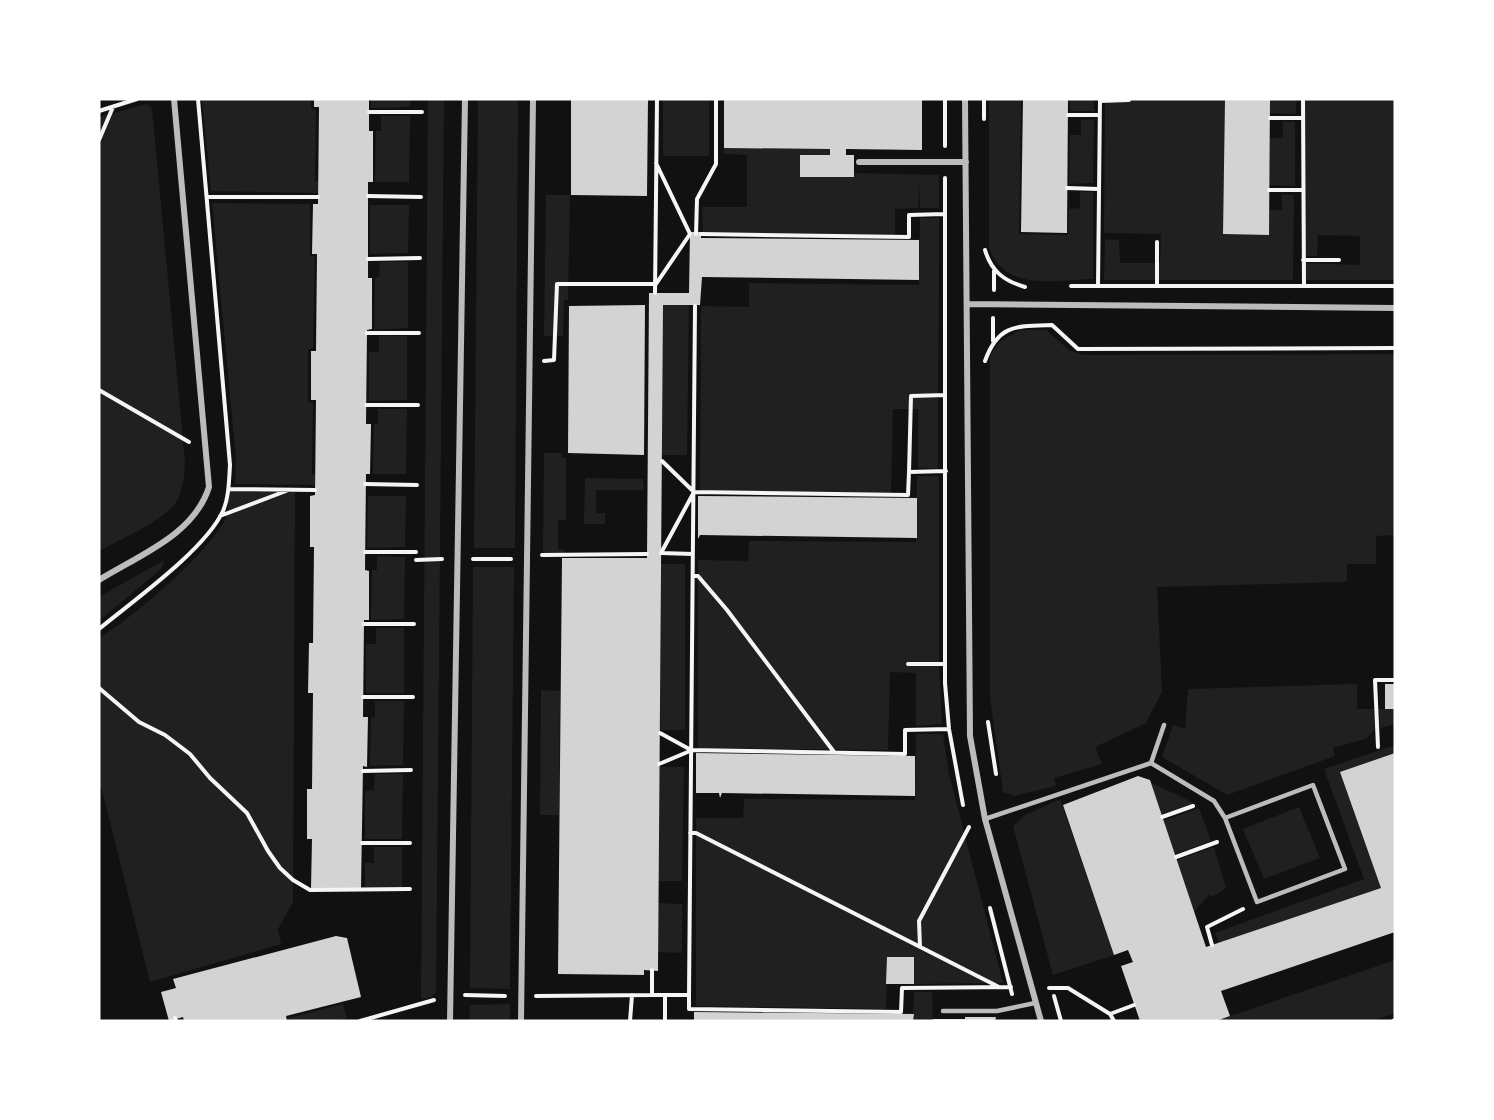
<svg xmlns="http://www.w3.org/2000/svg" width="1494" height="1120" font-family="Lato,sans-serif">
  <style>
    .green { fill: #202020 }
    .building { fill: #d3d3d3 }
    .lines { fill: none; stroke-linecap: round; stroke-linejoin: round }
    .path { stroke: #f5f5f5; stroke-width: 4 }
    .service { stroke: #bcbcbc; stroke-width: 4.5 }
    .minor { stroke: #bcbcbc; stroke-width: 6 }
  </style>
  <rect width="100%" height="100%" fill="#111"/>
  <path class="green" d="M202 99H311V109L316 110 315 181H318V193L211 191Z
    M371 99H410V107L371 108Z
    M428 99H444L436 992 431 997 421 999Z
    M478 99H518L515 548H474Z
    M989 99H1021L1019 234 1068 235 1069 209 1080 208V192H1093V279C1054 280 1005 292 989 248Z
    M1070 99H1094V111H1070Z
    M1105 99H1225L1223 234 1269 235V210H1282V195H1294L1293 280H1104L1105 239 1119 240 1120 263H1160L1161 234 1104 233Z
    M1270 99H1296V114L1270 113Z
    M1305 99H1395V280H1304V263L1360 265V236L1318 235 1317 256H1304Z
    M663 100H709V156H663Z
    M147 104 152 108 185 462C184 474 184 487 178 499 167 520 120 539 99 551V117Z
    M381 116H410L409 182H375L376 131H381Z
    M1094 119 1093 183 1069 184 1070 135H1081V120Z
    M1283 122H1295V186L1269 185 1270 138H1283Z
    M724 148 830 149V155H800V177H854L855 173 939 175V208H920L919 183 918 208 895 209V235L703 232 702 207H747V155L724 154Z
    M546 195H570L568 300H564L563 336H544Z
    M212 203 310 204V256H315L313 348 308 349V402L313 403 312 474H315V485L235 484 236 460Z
    M370 205H409L408 253 370 254Z
    M920 218H939L938 468H918V409H893L891 493 700 491 701 306 749 307V283L919 285Z
    M380 262H408V328L374 330 375 278 379 277Z
    M663 305H689L687 455H661Z
    M1020 330H1046L1070 351 1084 355 1395 354V535L1376 536V564H1347V581L1343 582 1157 587 1162 692 1146 723 1095 747 1102 764 1054 778 1056 786 1014 796 1003 792 990 697V356L999 342Z
    M379 336H407V400L369 401V352H379Z
    M378 409H407L406 474H373L374 424H378Z
    M544 453H562V458H566V520H558V549L565 550V555L543 554Z
    M917 476H939V666L942 724 916 726V673L890 672 888 750 698 748V560L748 561 749 541 916 542Z
    M585 478 643 479 644 490H596V513H605V524H584Z
    M229 489H295L293 902 278 929 281 944 150 982 101 787H99V638C129 621 219 545 228 512 229 506 228 496 229 489Z
    M368 496H406L405 547 367 548Z
    M377 556 405 557 404 619 371 620 372 570H377Z
    M164 560 162 568 99 621V597Z
    M661 564H685V730H660Z
    M473 567H514L510 989 470 988Z
    M376 628H404V693H366V644H376Z
    M1357 684V709H1373L1375 729 1366 739 1333 748 1335 756 1227 795 1162 757 1173 725 1185 729 1188 689Z
    M541 690 560 691 559 815H540Z
    M375 701H404L403 765 370 766 371 717H375Z
    M1379 709H1395V724L1380 728Z
    M916 734H943L949 774 1003 983 914 984V957H888L886 1009 696 1006V818H743L744 799 915 800Z
    M1395 745V753L1340 772 1381 888 1219 943 1215 933 1364 879 1324 769Z
    M659 767H684L682 881H658Z
    M375 774H403L402 839H365V791L374 790Z
    M1150 782 1194 803 1161 814Z
    M1060 799 1114 955 1053 975 1013 826 1025 815Z
    M1299 807 1320 858 1264 879 1243 829Z
    M1199 808 1211 841 1175 854 1163 821Z
    M374 847H402V889H365V863H374Z
    M1214 847 1226 888 1212 897 1209 895 1194 912 1177 860Z
    M658 903 682 904V953L658 952Z
    M1395 960V1013L1372 1021H1216Z
    M914 992H932L933 1021H913Z
    M343 1004 347 1018 336 1021H290L289 1018Z
    M510 1004V1021H469L470 1005Z"/>
  <path class="building" d="M314 99H369V131H373V182H368V278H372V329L367 330 366 424H371L370 474H366L365 570 369 571V620H364L363 717H368L367 767 363 766 361 888H311L312 839H307V789H312L313 693H308L309 643H313L314 547H310V496L315 495 316 400H311V351H316L317 254H312L313 204H318L319 107H314Z
    M571 99H648L647 196 571 195Z
    M724 99H922V150L846 149V155H854V177H800V155H830V149L724 148Z
    M1023 99H1068L1067 233 1021 232Z
    M1225 99H1270L1269 235 1223 234Z
    M690 232H701V238L919 240V280L702 277 700 305H663L658 971 644 970V975L558 974 562 558H647L649 293H689Z
    M645 305 644 455 568 453 569 306Z
    M698 496 917 498V538L700 535 698 539Z
    M1385 684H1395V709H1385Z
    M696 753 915 756V796L722 793 720 798 719 793H696Z
    M1395 753V932L1221 991 1230 1016 1216 1021H1140L1121 966 1133 962 1128 950 1114 955 1063 805 1138 776 1150 780 1206 947 1381 888 1340 772Z
    M336 936 347 938 361 997 286 1016 287 1021H184L183 1017 169 1021 161 992 176 988 173 979Z
    M887 957H914V984H886Z
    M694 1012 914 1014 913 1021H694Z
    M965 1017H996L995 1021H933V1019H965Z"/>
  <g class="lines">
    <path class="path" d="M945 99V146
      M984 99V119
      M1303 99 1304 286
      M1100 101 1129 100
      M99 111 137 99
      M369 112H422
      M1068 115H1100
      M1270 118H1303
      M99 140 113 107
      M945 178V683L949 729 963 805
      M1067 188 1099 189
      M1269 190H1303
      M368 196 421 197
      M207 197H318
      M696 234 697 199 716 164V99
      M701 234 909 237V215L944 214
      M985 250C991 271 1004 281 1025 287
      M368 259 420 258
      M1303 260H1339
      M1071 286H1395
      M1098 286 1100 99
      M1157 286V242
      M994 290V270
      M655 293 657 99
      M367 333H419
      M993 341V318
      M544 361 554 360 557 284H656L690 234 656 163
      M985 361C998 324 1017 326 1052 325L1078 349 1395 348
      M99 390 189 442
      M366 405H418
      M662 461 694 492 661 553 693 554
      M909 472 911 396 945 395
      M365 484 417 485
      M229 489 315 490
      M694 492 908 495 909 472 946 471
      M220 516 286 491
      M365 552H416
      M542 555 647 554
      M473 559H511
      M416 560 442 559
      M693 576H698L727 610 834 752
      M364 624H414
      M99 629C134 600 205 550 223 511 229 497 229 480 230 465L198 99
      M908 664H945
      M99 688 139 722 165 735 190 754 210 778 247 813 268 851 280 868 293 880 310 890 410 889
      M363 697H413
      M988 722 996 774
      M660 733 691 750 905 754V730L949 729
      M1378 747 1375 680H1395
      M659 764 690 751
      M363 771 411 770
      M1162 817 1193 806
      M690 833H696L999 987
      M362 843H410
      M1176 857 1217 842
      M990 908 1012 994
      M1212 945 1207 927 1243 909
      M920 947 919 921 969 827
      M652 970V995H665V1021
      M1049 988H1068L1110 1014 1114 1021
      M465 995 505 996
      M665 995H689L695 306
      M689 995V1009L901 1012 902 988 1011 987
      M536 996 652 995
      M1054 996 1061 1021
      M1110 1014 1134 1005
      M175 1018 176 1021
      M360 1021 434 1000
      M630 1021 632 995
      M1393 1021 1395 1020"/>
    <path class="service" d="M1151 763 1164 725
      M985 819 1151 763 1214 801 1225 818 1257 902 1345 869 1313 785 1225 818
      M943 1011H997L1035 1003"/>
    <path class="minor" d="M965 99 970 736 985 819 1041 1021
      M859 162H966
      M969 304 1395 308
      M99 580C139 555 194 535 209 487L174 99
      M450 1021 465 99
      M521 1021 533 99"/>
  </g>
  <rect width="1494" height="1120" fill="none" stroke="#ffffff" stroke-width="201"/>
</svg>
